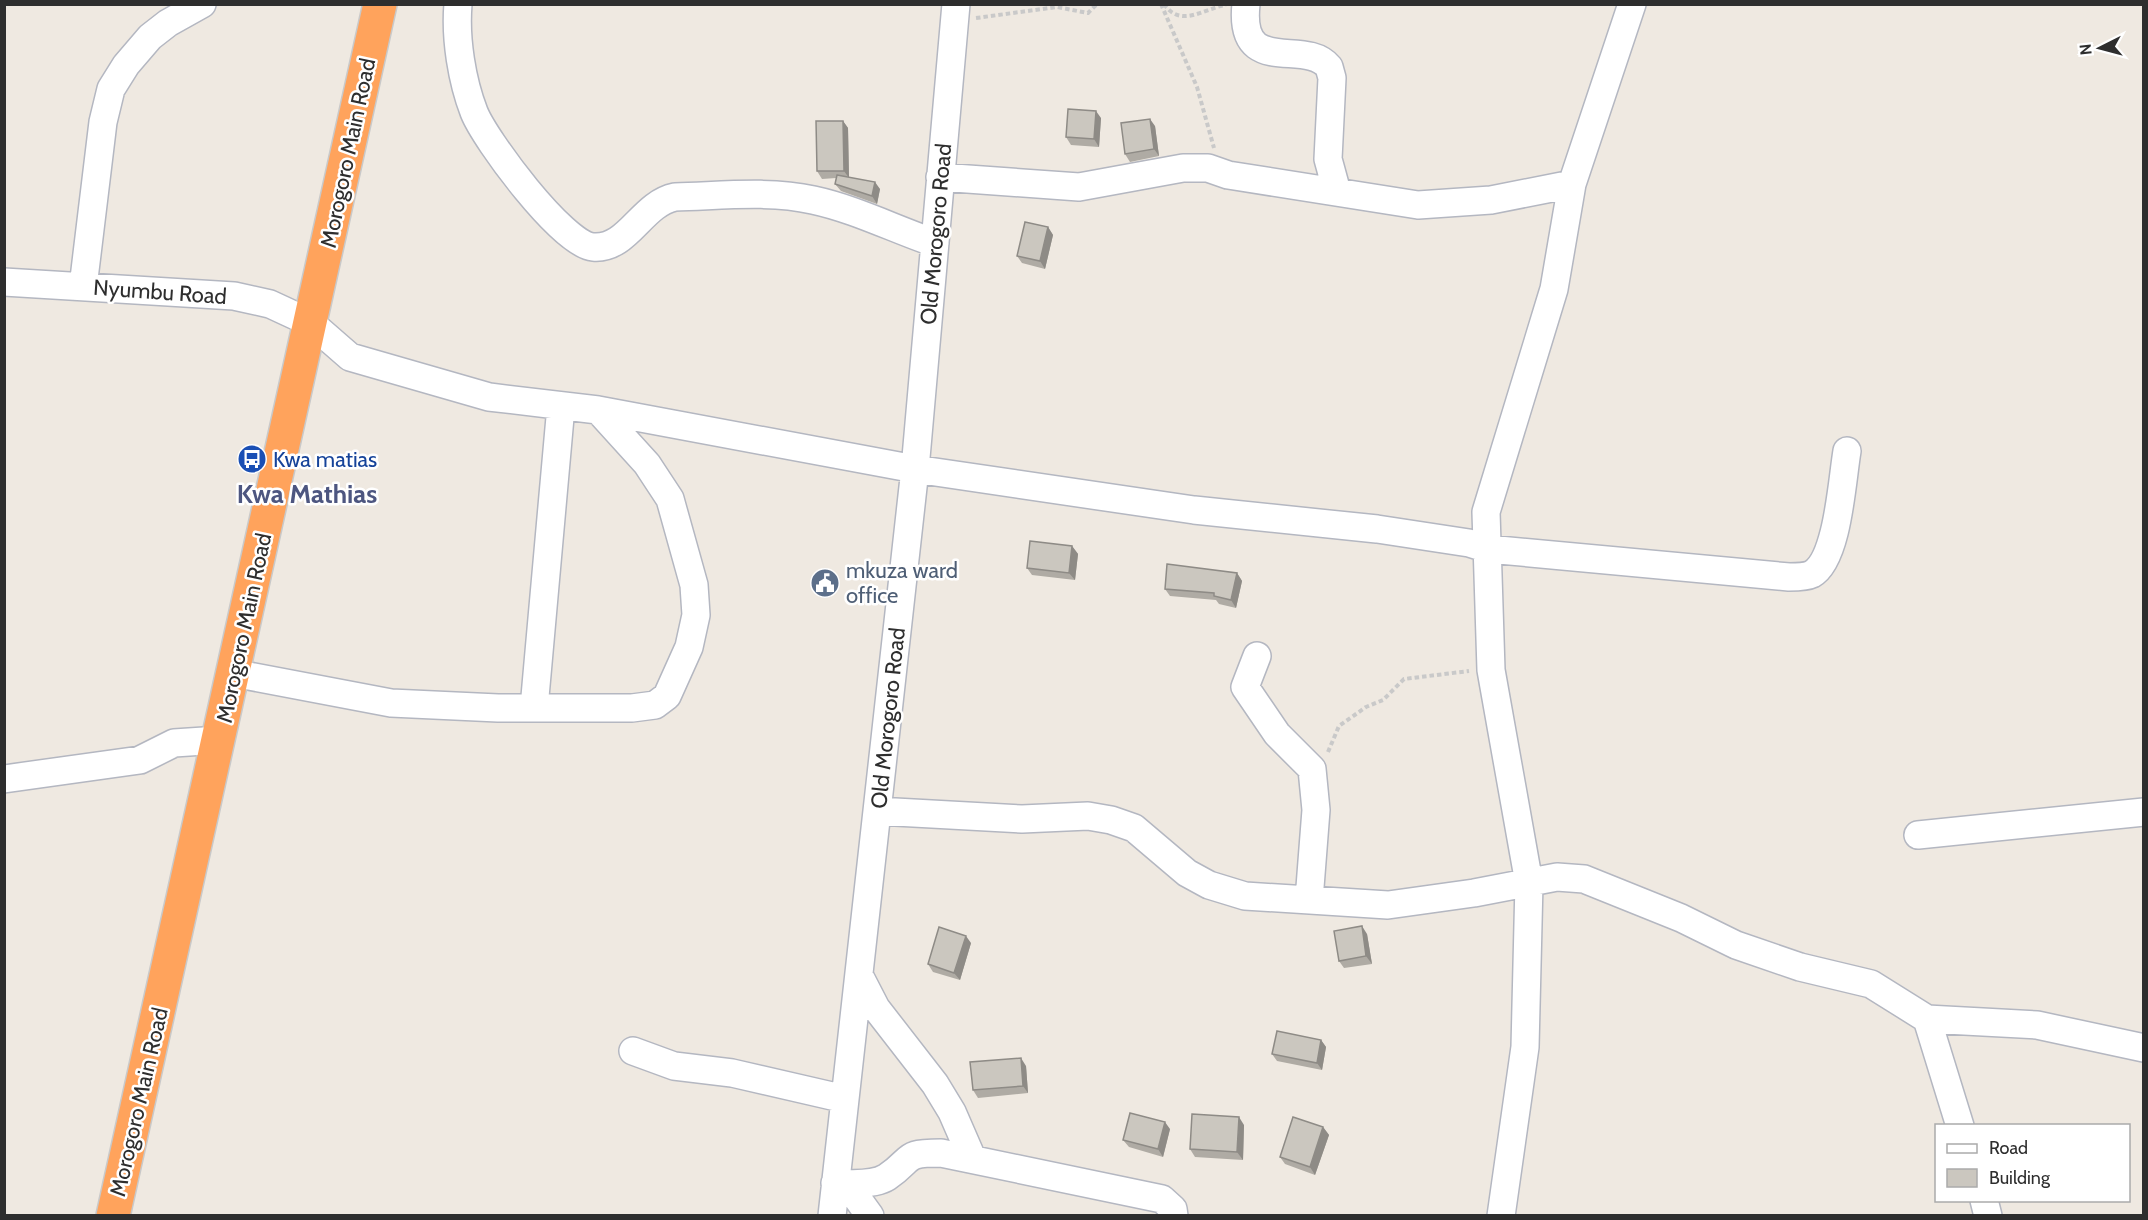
<svg xmlns="http://www.w3.org/2000/svg" width="2148" height="1220" font-family="Cabin,sans-serif">
  <style>
    .lines { fill: none; stroke-linecap: round; stroke-linejoin: round }
    .minor-casing { stroke: #b4b7c1; stroke-width: 30 }
    .highway-casing { stroke: #c9c9c9; stroke-width: 36 }
    .path { stroke: #c9c9c9; stroke-width: 4; stroke-dasharray: 4.5 3; stroke-linecap: butt }
    .minor { stroke: #fff; stroke-width: 27 }
    .highway { stroke: #ffa35c; stroke-width: 33 }
    .wall { fill: #afaba4 }
    .shaded-wall { fill: #8e8b86 }
    .building { fill: #cbc7bf; stroke: #8e8b86; stroke-width: 1.5 }
    .labels { text-anchor: middle; dominant-baseline: central; stroke-width: 5; stroke-linejoin: round; paint-order: stroke }
    .street-label { font-size: 22px; fill: #2e2e2e; stroke: #fff }
    .transit-label { font-size: 22px; fill: #164399; stroke: #fff; text-anchor: start }
    .service-label { font-size: 22px; fill: #4e5e75; stroke: #fff; text-anchor: start }
    .quarter-label { font-size: 26px; font-weight: bold; fill: #4d5680; stroke: #fff }
  </style>
  <rect width="100%" height="100%" fill="#efe9e1"/>
  <g class="lines">
    <g class="minor-casing">
      <path id="minor" d="M458 4C455 39 462 81 474 112 485 140 563 245 593 247 628 250 641 204 675 197 720 196 769 190 813 200 855 209 894 229 935 243
        M1246 4C1238 79 1305 37 1329 67L1332 78 1328 159 1337 192
        M940 177 1079 187 1183 168H1208L1228 175 1418 205 1491 200 1572 184
        M4 282 234 296 270 304 311 323 350 357 489 397 598 410 915 469 1194 510 1377 529 1469 543 1488 549 1789 577C1796 577 1806 577 1812 574 1838 559 1842 480 1847 451
        M83 287 103 122 111 89 126 65 150 37 168 23 202 4
        M1257 656 1245 687 1277 734 1312 769 1316 810 1309 900
        M233 673 391 703 498 708H632L655 705 667 696 689 647 696 615 694 585 670 499 647 464 598 410
        M534 708 561 406
        M4 779 140 760 174 743 219 740
        M877 811 1022 819 1088 816 1111 820 1134 828 1187 873 1209 885 1245 896 1388 905 1474 893 1557 877 1584 879 1681 918 1736 945 1800 967 1871 984 1927 1019 2037 1025 2144 1048
        M1918 835 2144 812
        M859 975 876 1008 935 1084 952 1112 972 1158
        M1927 1019 1960 1126
        M633 1051 674 1066 732 1073 845 1099
        M835 1183C850 1184 875 1185 887 1177 915 1158 901 1153 941 1153L1162 1199 1173 1209 1174 1216
        M847 1184 870 1216
        M1984 1200 1988 1216
        M832 1216 915 469 956 4
        M1501 1216 1525 1047 1529 883 1491 670 1486 512 1554 289 1572 184 1632 4"/>
    </g>
    <g class="highway-casing">
      <path id="highway" d="M113 1216 380 4"/>
    </g>
    <path class="path" d="M1161 4 1197 87 1214 148
      M1164 4C1181 29 1204 8 1226 5
      M976 18 1057 7 1088 13 1097 4
      M1328 752 1339 726 1366 707 1383 700 1404 679 1469 671"/>
    <use href="#minor" class="minor"/>
    <use href="#highway" class="highway"/>
  </g>
  <path class="wall" d="M1101 118 1099 147 1071 145 1066 137Z
    M843 121 848 128 849 177 880 189 877 204 841 191 835 184 836 178 822 179 817 171Z
    M1155 126 1159 156 1130 162 1125 154Z
    M1048 227 1053 235 1045 269 1022 263 1017 256Z
    M1072 546 1078 554 1075 580 1032 575 1027 568Z
    M1237 573 1242 581 1236 608 1219 604 1216 600 1170 596 1165 589Z
    M1367 934 1372 964 1344 968 1339 961Z
    M971 943 960 980 933 972 928 964Z
    M1321 1040 1326 1047 1322 1070 1277 1061 1272 1054Z
    M1026 1066 1028 1093 978 1098 973 1090Z
    M1244 1125 1243 1160 1195 1157 1190 1149Z
    M1323 1127 1329 1135 1315 1175 1285 1164 1280 1157Z
    M1170 1129 1163 1157 1129 1147 1123 1140Z"/>
  <path class="shaded-wall" d="M1096 111 1101 118 1099 147 1094 139Z
    M1150 119 1155 126 1159 156 1154 149Z
    M843 121 848 128 849 178 844 171Z
    M875 182 880 189 877 204 872 196Z
    M1048 227 1053 235 1045 269 1040 261Z
    M1072 546 1078 554 1075 580 1069 573Z
    M1237 573 1242 581 1236 608 1231 600Z
    M1362 926 1367 934 1372 964 1366 956Z
    M966 936 971 943 960 980 954 973Z
    M1321 1040 1326 1047 1322 1070 1317 1063Z
    M1021 1058 1026 1066 1028 1093 1023 1086Z
    M1239 1117 1244 1125 1243 1160 1237 1152Z
    M1165 1122 1170 1129 1163 1157 1158 1149Z
    M1323 1127 1329 1135 1315 1175 1310 1167Z"/>
  <path class="building" d="M1068 109 1096 111 1094 139 1066 137Z
    M1150 119 1154 149 1125 154 1121 123Z
    M816 121H843L844 171H817Z
    M837 175 875 182 872 196 835 184Z
    M1025 222 1048 227 1040 261 1017 256Z
    M1030 541 1072 546 1069 573 1027 568Z
    M1167 564 1237 573 1231 600 1214 596V593L1165 589Z
    M1362 926 1366 956 1339 961 1334 931Z
    M939 927 966 936 954 973 928 964Z
    M1277 1031 1321 1040 1317 1063 1272 1054Z
    M1021 1058 1023 1086 973 1090 970 1062Z
    M1130 1113 1165 1122 1158 1149 1123 1140Z
    M1192 1114 1239 1117 1237 1152 1190 1149Z
    M1293 1117 1323 1127 1310 1167 1280 1157Z"/>
  <defs>
    <g id="bus-disc" transform="scale(1.5)"><circle r="9.5" fill="#1a4fb4" stroke="#fff"/><path d="M-5-6H5V4H4V6H2V4H-2V6H-4V4H-5ZM-3.5-4V0h7V-4ZM-3.5 1.2v1.5H-2V1.2ZM2 1.2v1.5H3.5V1.2Z" fill="#fff"/></g>
    <g id="civic-disc" transform="scale(1.5)"><circle r="9.5" fill="#5c6f8a" stroke="#fff"/><path d="M-.6-6.5H3V-4.5H.6V-3L4-1V1h2V6H-6V1h2V-1L-.6-3ZM-1.2 2.5V6h2.4V2.5Z" fill="#fff"/></g>
  </defs>
  <g fill-rule="evenodd">
    <use href="#bus-disc" x="252" y="459"/>
    <use href="#civic-disc" x="825" y="583"/>
  </g>
  <g class="labels">
    <g class="street-label">
      <text transform="translate(348 153) rotate(-78)">Morogoro Main Road</text>
      <text transform="translate(936 234) rotate(-85)">Old Morogoro Road</text>
      <text transform="translate(160 292) rotate(4)">Nyumbu Road</text>
      <text transform="translate(244 628) rotate(-78)">Morogoro Main Road</text>
      <text transform="translate(888 718) rotate(-84)">Old Morogoro Road</text>
      <text transform="translate(139 1102) rotate(-77)">Morogoro Main Road</text>
    </g>
    <g class="transit-label">
      <text x="273" y="459">Kwa matias</text>
    </g>
    <g class="service-label">
      <text x="846" y="570">mkuza ward<tspan x="846" dy="25">office</tspan></text>
    </g>
    <g class="quarter-label">
      <text x="307" y="494">Kwa Mathias</text>
    </g>
  </g>
  <rect width="2148" height="1220" fill="none" stroke="#2e2e2e" stroke-width="12"/>
  <rect x="1935" y="1124" width="195" height="78" fill="#ffffff" stroke="#ababab" stroke-width="1.5"/>
  <rect x="1947" y="1144" width="30" height="9" fill="#ffffff" stroke="#ababab" stroke-width="1.5"/>
  <text x="1989" y="1154" font-size="18" fill="#2e2e2e">Road</text>
  <rect x="1947" y="1169" width="30" height="18" fill="#cbc7bf" stroke="#ababab" stroke-width="1.5"/>
  <text x="1989" y="1184" font-size="18" fill="#2e2e2e">Building</text>
  <g transform="translate(2100 48) rotate(264)" stroke="#ffffff" stroke-width="4.5" paint-order="stroke">
  <path d="M0-4.5L10 22L0 15L-10 22Z" fill="#2e2e2e"/>
  <text y="-9" font-size="16" font-weight="bold" text-anchor="middle" fill="#2e2e2e">N</text>
  </g>
</svg>
